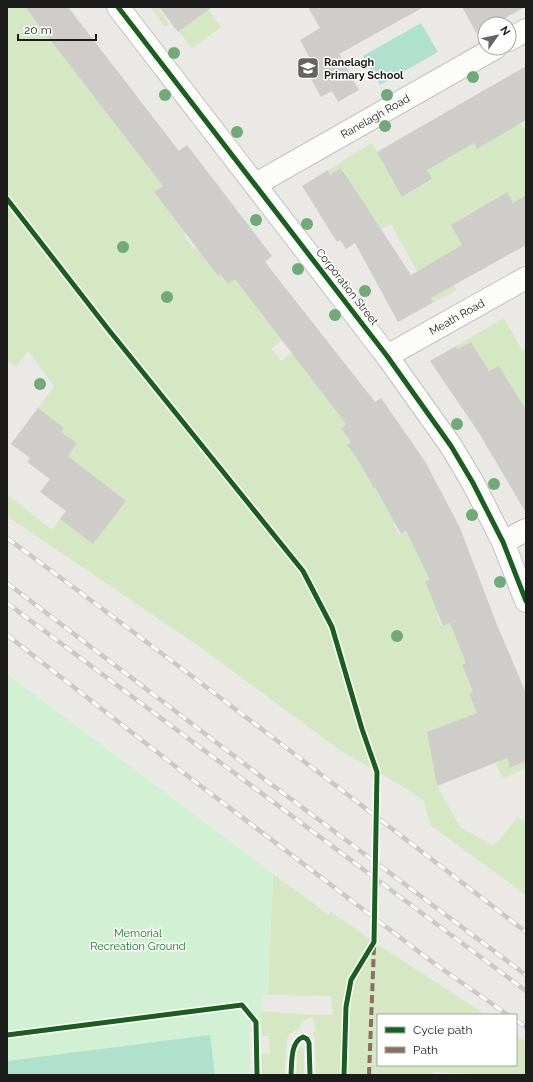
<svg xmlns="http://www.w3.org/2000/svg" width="533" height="1082" font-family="Raleway,sans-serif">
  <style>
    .grass { fill: #d5e8c3 }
    .park { fill: #d2f1d4 }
    .pitch { fill: #b0e1ce }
    .building { fill: #cfcdca }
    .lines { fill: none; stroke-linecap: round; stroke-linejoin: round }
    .minor-casing { stroke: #c3c2c1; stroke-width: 24 }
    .minor { stroke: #fcfcfb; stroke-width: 22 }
    .rail-casing { stroke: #c9c9c8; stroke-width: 4.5 }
    .rail { stroke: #fff; stroke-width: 3; stroke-dasharray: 9; stroke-linecap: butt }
    .quiet { stroke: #8d6e63; stroke-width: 4; stroke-dasharray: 8 4; stroke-linecap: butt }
    .cycleway-casing { stroke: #fff; stroke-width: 8 }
    .cycleway { stroke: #1b5e20; stroke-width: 5 }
    .tree { fill: #71aa76 }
    .labels { text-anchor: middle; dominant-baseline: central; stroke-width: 3; stroke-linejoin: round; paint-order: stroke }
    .poi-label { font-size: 11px; font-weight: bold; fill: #1c1c1c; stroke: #fff; text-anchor: start }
    .street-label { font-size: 11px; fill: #1c1c1c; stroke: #fff }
    .park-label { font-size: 11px; fill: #0e761b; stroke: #fff }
  </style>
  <rect width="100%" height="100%" fill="#eae9e5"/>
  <path class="grass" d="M7 7H26L25 8 34 18 48 7 164 185 154 192 175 220 196 226 184 236 194 249 207 240 218 275 220 274 228 284 245 271 265 262 270 269 244 290 282 340 271 349 281 361 292 353 340 416 369 394 375 402 341 427 346 435 374 441 367 476 374 487 397 473 406 518 394 524 399 535 406 531 410 540 428 531 447 573 426 581 446 611 437 615 441 626 451 623 467 663 462 666 473 692 469 694C480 721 500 741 511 768L524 762 526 768 503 779 495 762 487 765 467 717 427 732 437 786 460 827 494 846 518 817 526 822V895L430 825 424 801 402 786 341 751 200 647 7 516V494L52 530 60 519 126 501 95 477 64 460 77 443 61 432 64 428 38 408 54 386 28 351 16 367 7 360Z
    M150 7H163L159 10 169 24 165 27Z
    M201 7H206L221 27 192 49 176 27Z
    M518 118 523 128 526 127V195L518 200 524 211 519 214 507 192 492 200 493 202 486 232 474 211 462 218V245L439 259 457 290 434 302 391 224 372 234 354 188 342 168 330 175 328 170 372 143 403 197 432 180 426 168 469 135 477 149 492 140Z
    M504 318 522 350 526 348V429L479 377 484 363 471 342 458 349 456 346Z
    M273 874 329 915 330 911 374 942 486 1015H378V1065H516V1035L526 1041V1075H494L433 1072V1075H316L315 1039 313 1033 316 1030 312 1017 301 1022 300 1028 289 1034 287 1040 284 1075H262V1054H270L269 1036H262L261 1011 313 1015H333L331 996 268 995Z
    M302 1047 304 1050V1075H296L298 1050 299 1048Z"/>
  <path class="park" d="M7 674 273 874 268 995 261 996V1021L249 1023 250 1075H7Z"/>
  <path class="pitch" d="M421 23 438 52 380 85 363 56Z
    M210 1035 215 1075H7V1061Z"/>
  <path class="building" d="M25 7H68L179 151 187 145 272 256 265 262 375 402 381 398 418 451 426 463 460 528 497 625 526 693V761L510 768 507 758 437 786 427 732 477 713 469 694 473 692 462 665 466 663 450 623 443 626 425 581 430 580 418 555 406 531 401 534 375 487 374 488 358 460 347 445 351 442 341 428 346 424 235 279 228 284 220 274 218 276 197 248 154 192 163 186Z
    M159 7H212L178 32Z
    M308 7H424L339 54 359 90 338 102 332 91 321 97 307 72 315 68 300 40 320 28Z
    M462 7H525L494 24H485V29L477 34Z
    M526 66V120L477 149 474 143 427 170 432 179 402 197 377 152Z
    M341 168 411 275 462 245 451 225 507 192 513 203 526 195V245L431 298 434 302 398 322 355 243 346 249 340 240 337 242 302 186 328 170 330 175Z
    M471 342 489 371 499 366 526 410V513L479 433 430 361 456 346 458 349Z
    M38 408 64 428 61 432 77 443 68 456 126 501 93 544 60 519 66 511 40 492 50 479 27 462 30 458 11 444Z"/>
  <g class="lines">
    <g class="minor-casing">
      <g id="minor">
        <path d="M118 7 387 356 451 446 473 483 503 542 526 601"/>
        <path d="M509 40 526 30"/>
        <path id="s1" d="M256 184 495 48"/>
        <path id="s2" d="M387 356 526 278"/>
        <path d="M503 542 526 530"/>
      </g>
    </g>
    <use href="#minor" class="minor"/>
    <g class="rail-casing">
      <path id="rail" d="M7 538C182 667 354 799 526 932
        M7 583 267 781 526 975
        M7 603 526 991
        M7 635 189 777 435 964 508 1015
        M516 1020 526 1027"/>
    </g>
    <use href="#rail" class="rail"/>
    <path class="quiet" d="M369 1075 374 946"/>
    <g class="cycleway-casing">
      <path id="cycleway" d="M118 7 387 356 451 446 473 483 503 542 526 601
        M7 199 108 329 303 571 332 627 362 729 377 772 374 942 351 980 346 1007 344 1075
        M7 1035 242 1005 256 1022 257 1075
        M291 1075C292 1063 290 1042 303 1037L307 1039 309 1043 310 1075"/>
    </g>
    <use href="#cycleway" class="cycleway"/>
  </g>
  <g class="tree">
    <circle cx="174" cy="53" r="6"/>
    <circle cx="473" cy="77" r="6"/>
    <circle cx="165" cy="95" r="6"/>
    <circle cx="387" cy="95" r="6"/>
    <circle cx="385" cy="126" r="6"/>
    <circle cx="237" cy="132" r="6"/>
    <circle cx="256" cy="220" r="6"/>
    <circle cx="307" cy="224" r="6"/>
    <circle cx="123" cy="247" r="6"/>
    <circle cx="298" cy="269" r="6"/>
    <circle cx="365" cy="291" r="6"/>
    <circle cx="167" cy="297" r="6"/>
    <circle cx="335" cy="315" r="6"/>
    <circle cx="40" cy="384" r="6"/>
    <circle cx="457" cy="424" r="6"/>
    <circle cx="494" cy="484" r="6"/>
    <circle cx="472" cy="515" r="6"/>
    <circle cx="500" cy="582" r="6"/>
    <circle cx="397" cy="636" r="6"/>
  </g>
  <defs>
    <g id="school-square" transform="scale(1.15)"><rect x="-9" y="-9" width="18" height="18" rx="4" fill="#646462" stroke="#fff"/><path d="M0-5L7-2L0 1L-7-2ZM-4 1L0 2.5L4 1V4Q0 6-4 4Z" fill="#fff"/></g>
  </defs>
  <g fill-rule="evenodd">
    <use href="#school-square" x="308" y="68"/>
  </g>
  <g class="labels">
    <g class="poi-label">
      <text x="324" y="62">Ranelagh<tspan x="324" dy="13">Primary School</tspan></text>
    </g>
    <g class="street-label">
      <text stroke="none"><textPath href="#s1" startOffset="137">Ranelagh Road</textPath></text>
      <text transform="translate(347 287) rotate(52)">Corporation Street</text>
      <text stroke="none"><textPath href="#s2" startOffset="80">Meath Road</textPath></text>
    </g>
    <g class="park-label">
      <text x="138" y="933">Memorial<tspan x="138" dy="13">Recreation Ground</tspan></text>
    </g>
  </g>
  <rect width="533" height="1082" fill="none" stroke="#1c1c1c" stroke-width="16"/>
  <rect x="377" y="1014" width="140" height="52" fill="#ffffff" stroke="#a4a4a4"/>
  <rect x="385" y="1027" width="20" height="6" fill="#1b5e20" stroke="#a4a4a4"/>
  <text x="413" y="1034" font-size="12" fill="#1c1c1c">Cycle path</text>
  <rect x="385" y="1047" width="20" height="6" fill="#8d6e63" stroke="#a4a4a4"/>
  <text x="413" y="1054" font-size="12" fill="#1c1c1c">Path</text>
  <g transform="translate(497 36) rotate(57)"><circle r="19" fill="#ffffff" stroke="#a4a4a4"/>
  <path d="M0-3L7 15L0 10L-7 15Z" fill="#646462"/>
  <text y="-6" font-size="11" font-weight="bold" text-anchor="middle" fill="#1c1c1c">N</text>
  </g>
  <path d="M18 34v6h78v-6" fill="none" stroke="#1c1c1c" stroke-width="2"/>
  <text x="24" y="34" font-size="12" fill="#1c1c1c" stroke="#ffffff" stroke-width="3" paint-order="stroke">20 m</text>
</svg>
